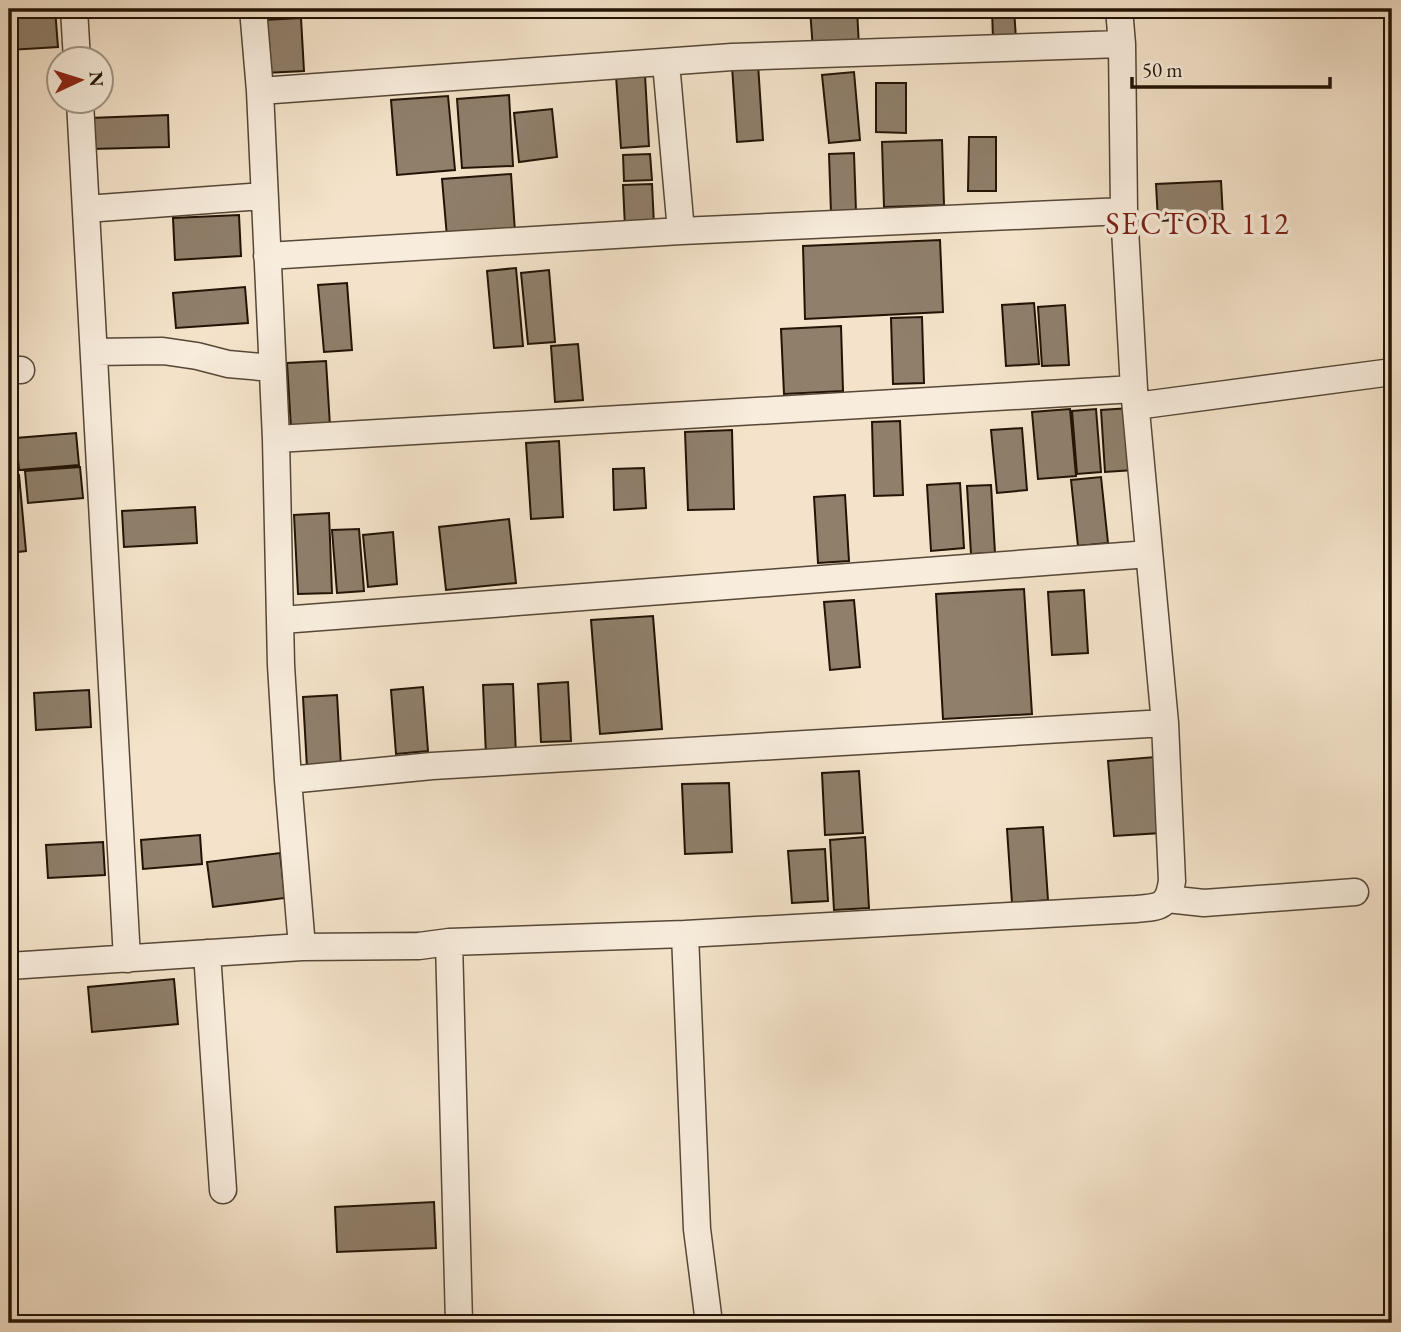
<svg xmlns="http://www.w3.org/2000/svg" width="1401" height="1332" font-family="'EB Garamond',serif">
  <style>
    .building { fill: #8f7f6b; stroke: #221305; stroke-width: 2 }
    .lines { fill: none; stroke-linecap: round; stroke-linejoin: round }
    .street-casing { stroke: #564736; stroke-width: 29 }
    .street { stroke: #f8eddd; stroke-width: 26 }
    .labels { text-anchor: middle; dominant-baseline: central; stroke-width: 7; stroke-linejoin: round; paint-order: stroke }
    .neighbourhood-label { font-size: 30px; letter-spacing: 2px; fill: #7a1f14; stroke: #f8eddd }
  </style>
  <rect width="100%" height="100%" fill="#f4e3ca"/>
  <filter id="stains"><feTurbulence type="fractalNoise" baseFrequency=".00286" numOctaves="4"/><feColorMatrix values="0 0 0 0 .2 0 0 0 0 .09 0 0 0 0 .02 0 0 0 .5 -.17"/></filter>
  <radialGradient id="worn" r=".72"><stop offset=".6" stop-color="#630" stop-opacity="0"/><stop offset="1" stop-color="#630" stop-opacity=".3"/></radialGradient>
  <path class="building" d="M9 9H55L58 47 9 50Z
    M810 9H857L859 47 813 50Z
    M992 9H1014L1016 39 993 40Z
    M301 18 304 71 265 73 263 20Z
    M758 64 763 140 737 142 732 66Z
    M854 72 860 140 829 143 822 75Z
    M645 75 649 146 621 148 616 76Z
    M876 83H906V133L876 132Z
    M509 95 513 166 462 168 457 99Z
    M448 96 455 170 397 175 391 100Z
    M552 109 557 157 519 162 514 113Z
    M168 115 169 147 91 149 90 118Z
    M969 137H996V191H968Z
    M942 140 944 205 884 207 882 142Z
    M854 153 856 212 831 213 829 154Z
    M650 154 652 180 624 181 623 155Z
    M511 174 515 232 447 237 442 179Z
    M1221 181 1223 218 1158 221 1156 184Z
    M652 184 654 225 625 227 623 185Z
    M239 215 241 256 175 260 173 218Z
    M940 240 943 312 805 319 803 246Z
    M516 268 523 346 494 348 487 271Z
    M549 270 555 342 528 344 521 273Z
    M347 283 352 350 324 352 318 285Z
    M245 287 248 323 176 328 173 293Z
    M1034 303 1039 364 1006 366 1002 305Z
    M1065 305 1069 365 1042 366 1038 307Z
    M922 317 924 383 893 384 891 318Z
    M841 326 843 391 784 394 781 329Z
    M578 344 583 400 555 402 551 346Z
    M326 361 330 426 291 428 287 363Z
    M1130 408 1134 470 1105 472 1101 410Z
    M1070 409 1076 476 1038 479 1032 412Z
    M1096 409 1101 472 1077 474 1072 411Z
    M900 421 903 495 874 496 872 422Z
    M1022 428 1027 490 997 493 991 430Z
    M732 430 734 509 688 510 685 432Z
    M76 433 79 465 19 470 16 438Z
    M559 441 563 517 531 519 526 443Z
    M80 467 83 498 28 503 25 471Z
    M644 468 646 508 614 510 613 469Z
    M19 475 26 551 9 553V476Z
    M1101 477 1108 543 1078 546 1071 480Z
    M960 483 964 548 931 551 927 485Z
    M991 485 995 553 971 554 967 486Z
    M845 495 849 561 818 563 814 497Z
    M195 507 197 543 124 547 122 511Z
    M329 513 332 593 298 594 294 515Z
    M509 519 516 583 446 590 439 527Z
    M359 529 364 591 337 593 332 530Z
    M393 532 397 584 368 587 363 535Z
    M1024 589 1032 714 943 719 936 594Z
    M1084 590 1088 653 1052 655 1048 592Z
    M854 600 860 667 830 670 824 602Z
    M653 616 662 729 600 734 591 620Z
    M568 682 571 741 541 742 538 684Z
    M513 684 516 755 486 756 483 685Z
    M423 687 428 751 396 754 391 690Z
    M89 690 91 727 36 730 34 693Z
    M337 695 341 766 307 768 303 697Z
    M1155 757 1161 833 1114 836 1108 761Z
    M859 771 863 833 825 835 822 773Z
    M729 783 732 852 685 854 682 784Z
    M1043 827 1048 900 1012 903 1007 829Z
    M200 835 202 864 143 869 141 840Z
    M865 837 869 908 834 910 830 840Z
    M103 842 105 875 48 878 46 845Z
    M825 849 828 901 792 903 788 851Z
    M280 853 285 898 213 907 207 862Z
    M174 979 178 1024 92 1032 88 987Z
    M434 1202 436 1248 337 1252 335 1207Z"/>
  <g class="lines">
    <g class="street-casing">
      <path id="street" d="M74 9 77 60
        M253 9 260 91 276 439 281 665 288 780 302 947
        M666 63 681 231
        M260 91 732 57 1122 44
        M80 102C98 387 110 673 127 959
        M86 209 264 196
        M267 256 681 231 1124 211
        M94 352 163 351 197 356 228 364 272 368
        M9 370H21
        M1136 406 1392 372
        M276 439 1134 389
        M282 620 1149 554
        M288 780 432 766 1165 723
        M1167 899 1204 903 1355 892
        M685 934 697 1229 709 1323
        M449 942 459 1323
        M207 953 223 1190
        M9 966 302 947 419 946 449 942 685 934 1136 909C1160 907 1168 907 1172 881L1165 723 1134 389 1124 211 1122 44 1119 9"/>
    </g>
    <use href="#street" class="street"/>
  </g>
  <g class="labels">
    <g class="neighbourhood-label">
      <text x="1198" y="223">SECTOR 112</text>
    </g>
  </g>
  <rect width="1401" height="1332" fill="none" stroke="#f4e3ca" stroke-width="35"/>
  <rect x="10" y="10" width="1380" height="1311" fill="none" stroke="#221305" stroke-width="3.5"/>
  <rect x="18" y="18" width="1366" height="1297" fill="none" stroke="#221305" stroke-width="2"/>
  <g transform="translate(80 80) rotate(86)"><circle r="33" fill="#f8eddd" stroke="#a29687" stroke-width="2"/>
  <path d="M0-5L12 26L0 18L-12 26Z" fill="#8f2418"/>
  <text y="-10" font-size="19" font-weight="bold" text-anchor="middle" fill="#221305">N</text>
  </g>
  <path d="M1132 77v10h198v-10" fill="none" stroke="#221305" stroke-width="3.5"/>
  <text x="1142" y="77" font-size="21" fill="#221305" stroke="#f8eddd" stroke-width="5" paint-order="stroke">50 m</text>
  <rect width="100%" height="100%" filter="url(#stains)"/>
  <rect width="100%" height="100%" fill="url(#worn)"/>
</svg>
